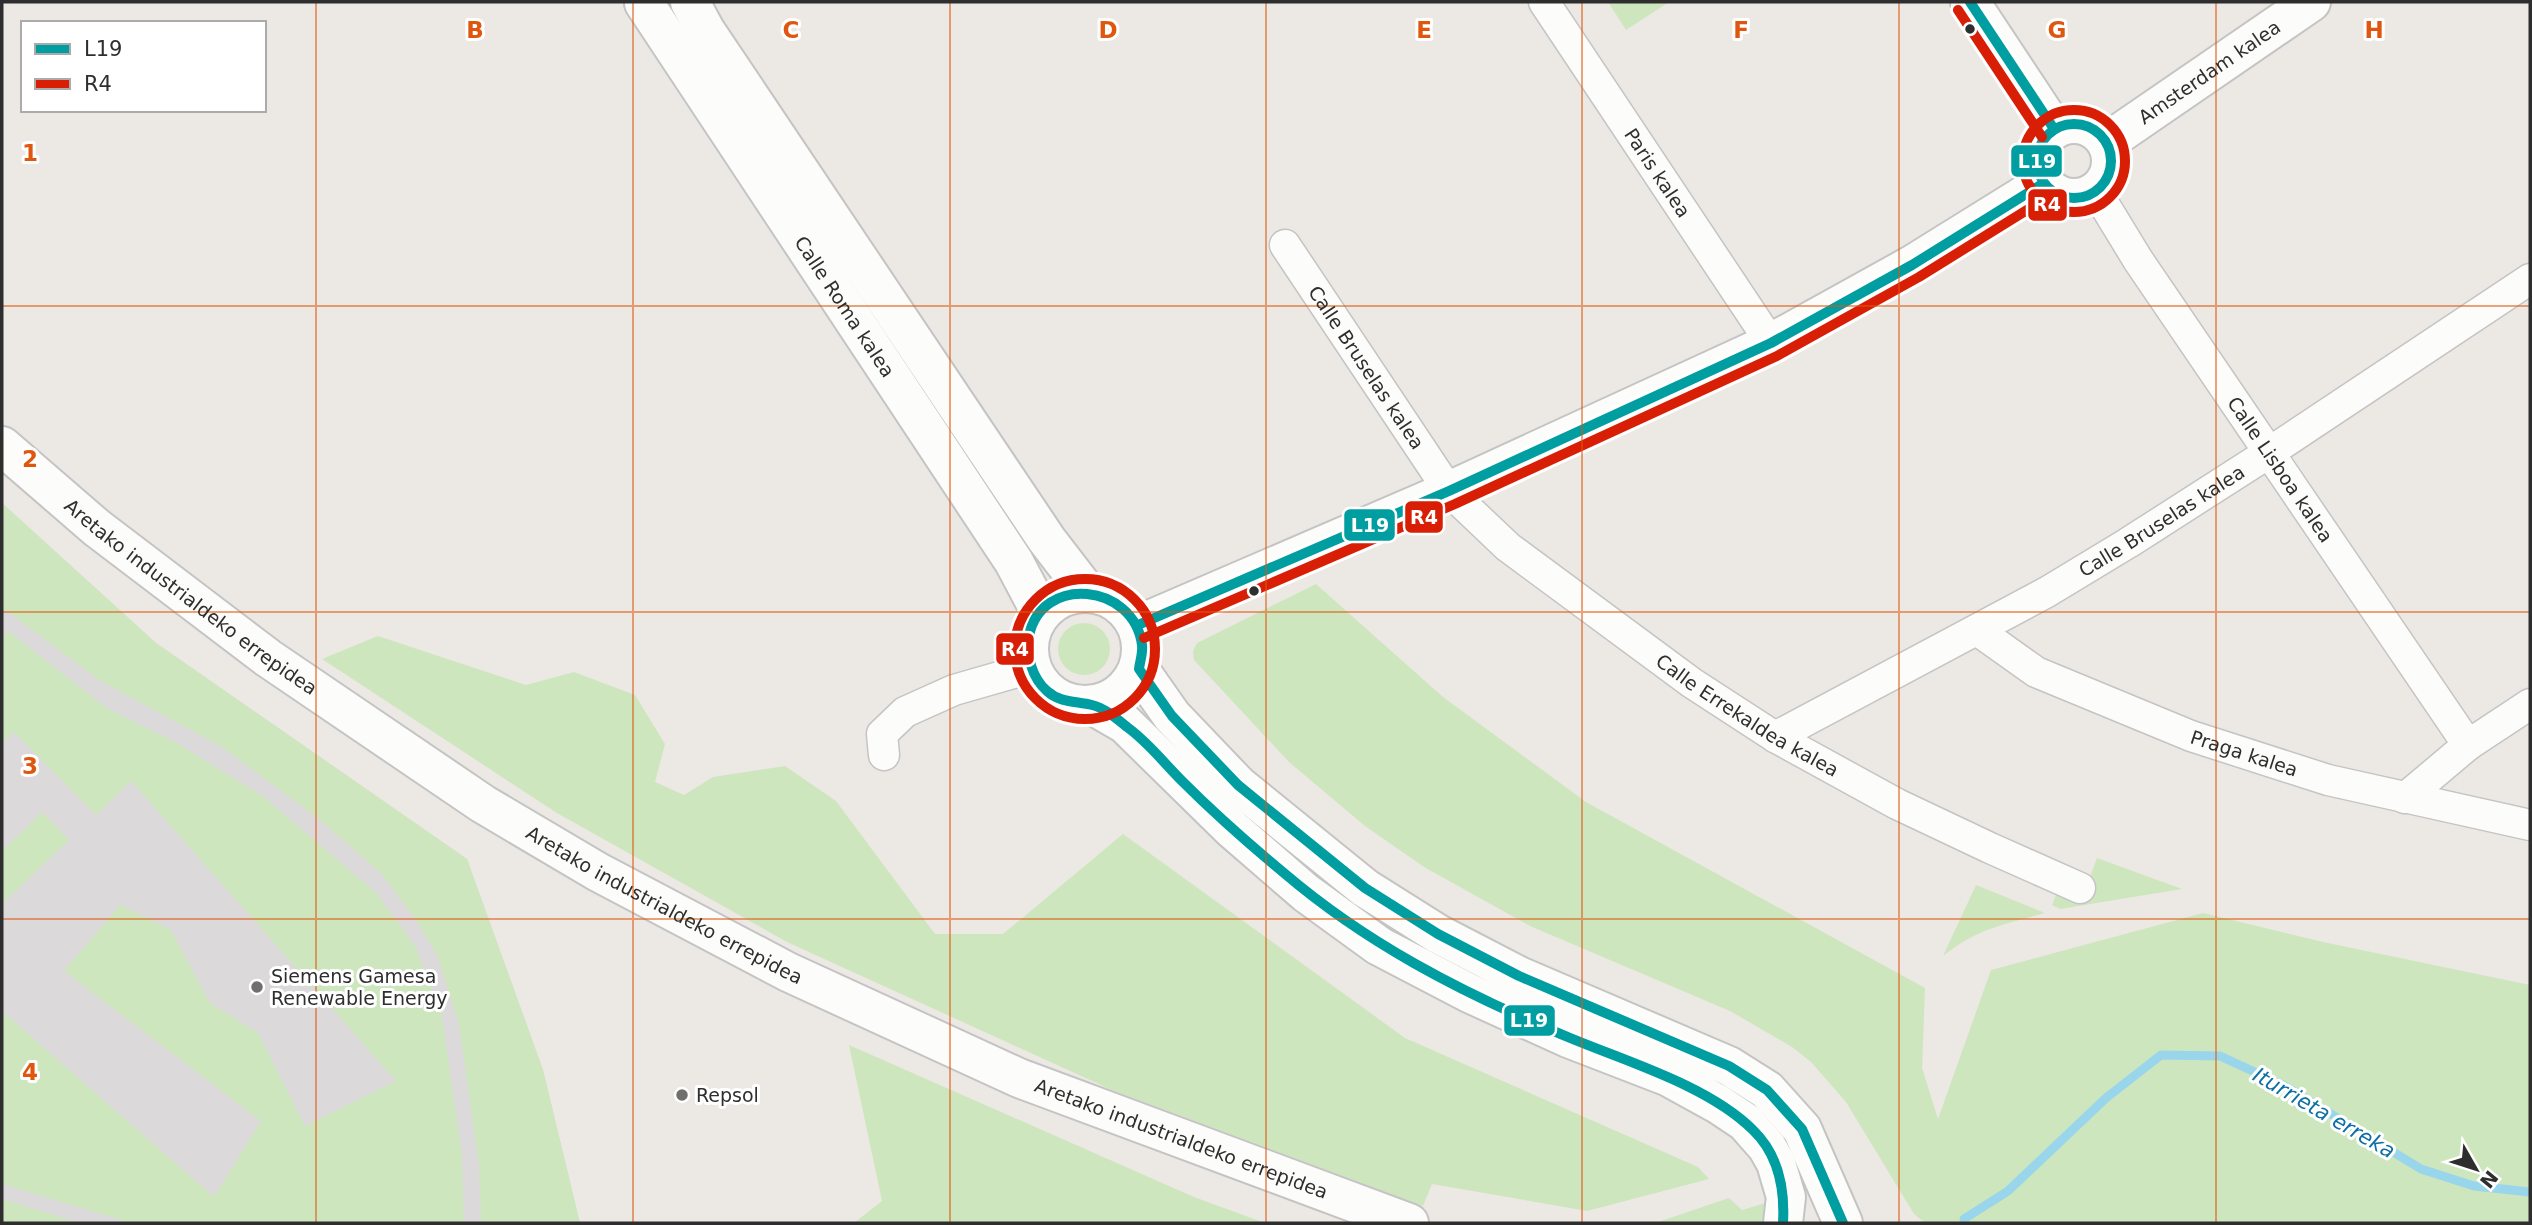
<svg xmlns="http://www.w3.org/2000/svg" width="2532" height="1225" font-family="'DejaVu Sans',sans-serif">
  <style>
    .industrial { fill: #dcd9db }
    .green { fill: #cee6be }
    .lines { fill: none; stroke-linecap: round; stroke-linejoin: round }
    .stream { stroke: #99d6ec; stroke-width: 9 }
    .street-casing { stroke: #c5c4c5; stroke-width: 33 }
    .secondary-casing { stroke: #c5c4c5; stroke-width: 42 }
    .street { stroke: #fcfcfb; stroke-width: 30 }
    .secondary { stroke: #fcfcfb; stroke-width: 38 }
    .bus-1-casing { stroke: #fff; stroke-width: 16 }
    .bus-2-casing { stroke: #fff; stroke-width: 16 }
    .bus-1 { stroke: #009ea0; stroke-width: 10 }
    .bus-2 { stroke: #d81e05; stroke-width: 10 }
    .grid { fill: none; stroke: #df570e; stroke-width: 2; stroke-opacity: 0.55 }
    .bus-dot { fill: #2e2e2e; stroke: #fff; stroke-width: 2.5 }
    .poi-dot { fill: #706f6e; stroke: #fff; stroke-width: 2.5 }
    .labels { text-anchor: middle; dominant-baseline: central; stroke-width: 6; stroke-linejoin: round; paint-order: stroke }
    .street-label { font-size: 19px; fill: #2e2e2e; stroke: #fff }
    .poi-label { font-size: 19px; fill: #2e2e2e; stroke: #fff; text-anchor: start }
    .water-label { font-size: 21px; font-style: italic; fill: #0d6fa3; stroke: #fff }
    .grid-label { font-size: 23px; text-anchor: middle; font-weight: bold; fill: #df570e; stroke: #fff; stroke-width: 6; stroke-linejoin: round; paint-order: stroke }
    .line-badge { stroke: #fff; stroke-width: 2.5 }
    .badge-label { font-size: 19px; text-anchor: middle; font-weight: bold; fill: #fff }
  </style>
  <rect width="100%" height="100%" fill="#ece8e4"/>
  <path class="industrial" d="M2 503 156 643 467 859 543 1070 580 1223H2Z"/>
  <path class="green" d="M1608 2H1669L1626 30Z
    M2 503 156 643 467 859 543 1070 580 1223H481L479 1165 459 1024 437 954 416 920 381 873 319 819 222 747 99 680 7 611 2 615Z
    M1316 584 1443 697 1586 802 1925 988 1922 1068 1938 1119 1991 970 2203 913 2323 942 2530 985V1223H1925L1914 1214 1846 1102 1811 1062 1792 1047 1730 1011 1530 926 1424 867 1365 826 1289 762 1194 660 1193 651 1197 643Z
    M1058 649a26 26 0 1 1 52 0a26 26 0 1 1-52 0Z
    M8 631 108 709 177 743 264 797 376 893 415 946 442 1016 462 1156 464 1223H131L2 1184V1011L214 1197 261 1121 64 971 120 905 171 930 210 1003 258 1033 305 1126 396 1081 131 781 96 815 14 732 2 743V637Z
    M378 636 526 685 574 672 635 695 665 744 655 782 684 795 713 777 785 766 836 801 935 934H1003L1123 834 1405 1038 1698 1167 1709 1179 1587 1211 1432 1184 1423 1206 1112 1090 787 942 557 813 322 659Z
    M42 812 69 840 2 904V851Z
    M2097 858 2182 889 2060 909 2052 905 2058 890 2082 898Z
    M1976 885 2045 913C2005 924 1976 929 1943 956Z
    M849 1045 1194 1197 1265 1223H854L882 1201Z
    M1729 1198 1742 1210 1769 1202 1761 1223H1655Z
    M2 1199 79 1223H2Z"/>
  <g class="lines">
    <path class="stream" d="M1964 1219 2008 1191 2106 1098 2161 1055 2220 1056 2285 1086 2421 1169 2474 1186 2530 1192"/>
    <g class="street-casing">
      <g id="street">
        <path id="s1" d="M1544 2 1771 343"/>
        <path id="s2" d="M2096 191 2138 260 2468 745"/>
        <path id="s3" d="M1285 245 1449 491 1508 547 1692 683 1775 737 1897 804 1990 848 2080 888"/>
        <path id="s4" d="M1977 630 2036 672 2191 736 2328 780 2530 825"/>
        <path id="s5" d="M1775 737 2047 592 2128 543 2270 452 2530 279"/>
        <path d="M884 755 882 734 905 712 954 690 1031 668"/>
        <path d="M2405 798 2468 745 2530 704"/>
      </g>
    </g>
    <g class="secondary-casing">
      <g id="secondary">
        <path d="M690 2 705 30 1047 540 1087 592"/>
        <path d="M1970 2 2054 129"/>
        <path id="s6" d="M644 3 1014 562 1041 613"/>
        <circle cx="2074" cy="161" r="37"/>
        <path id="s7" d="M2107 142 2311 2"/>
        <path id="s8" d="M2 446 97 528 268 658 483 804 598 872 788 972 1019 1078 1409 1223"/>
        <circle cx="1085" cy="649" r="56"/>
        <path d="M1138 625 1449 491 1771 343 1912 265 2044 183"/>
        <path d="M1139 669 1172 716 1238 785 1365 888 1438 934 1519 976 1729 1066 1767 1090 1802 1129 1843 1223"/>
        <path d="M1094 706 1125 724 1232 829 1306 893 1379 946 1469 993 1568 1038 1669 1077 1718 1104 1745 1122 1767 1147 1776 1163 1786 1197 1783 1223"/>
      </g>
    </g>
    <use href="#street" class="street"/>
    <use href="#secondary" class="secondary"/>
    <g class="bus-1-casing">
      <path id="bus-1" d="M1970 2 2054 129
        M2037 161a37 37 0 1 1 74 0a37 37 0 1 1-74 0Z
        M1138 625 1449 491 1771 343 1912 265 2044 183
        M1783 1223C1785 1188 1779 1155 1753 1130 1706 1083 1617 1059 1556 1032 1459 991 1366 943 1284 873 1249 844 1215 814 1182 781 1164 763 1148 742 1127 727 1117 719 1105 708 1092 705 1076 701 1060 703 1047 691 1032 678 1026 656 1029 636 1041 574 1134 583 1142 645 1143 653 1140 661 1139 669L1172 716 1238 785 1365 888 1438 934 1519 976 1729 1066 1767 1090 1802 1129 1843 1223"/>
    </g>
    <g class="bus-2-casing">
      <path id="bus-2" d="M1958 10 2042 137
        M2023 161a51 51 0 1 1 102 0a51 51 0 1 1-102 0Z
        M1015 649a70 70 0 1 1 140 0a70 70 0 1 1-140 0Z
        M1144 638 1455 504 1777 356 1919 277 2051 195"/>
    </g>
    <use href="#bus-1" class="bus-1"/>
    <use href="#bus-2" class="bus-2"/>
  </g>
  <path class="grid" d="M316 2V1223M633 2V1223M950 2V1223M1266 2V1223M1582 2V1223M1899 2V1223M2216 2V1223M2 306H2530M2 612H2530M2 919H2530"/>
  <g class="bus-dot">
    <circle cx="1970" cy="29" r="6"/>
    <circle cx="1254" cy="591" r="6"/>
  </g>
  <g class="poi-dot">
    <circle cx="257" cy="987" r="7"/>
    <circle cx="682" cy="1095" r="7"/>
  </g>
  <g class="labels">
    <g class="street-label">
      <text stroke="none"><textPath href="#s7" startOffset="124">Amsterdam kalea</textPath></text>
      <text stroke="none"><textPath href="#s1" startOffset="205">Paris kalea</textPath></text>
      <text stroke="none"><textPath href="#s6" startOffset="364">Calle Roma kalea</textPath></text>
      <text stroke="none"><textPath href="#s3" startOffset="147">Calle Bruselas kalea</textPath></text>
      <text stroke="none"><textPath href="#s2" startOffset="334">Calle Lisboa kalea</textPath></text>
      <text stroke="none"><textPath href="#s5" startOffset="443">Calle Bruselas kalea</textPath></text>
      <text stroke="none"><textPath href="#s8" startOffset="242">Aretako industrialdeko errepidea</textPath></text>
      <text stroke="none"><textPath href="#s3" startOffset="670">Calle Errekaldea kalea</textPath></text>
      <text stroke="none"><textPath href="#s4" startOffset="296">Praga kalea</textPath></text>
      <text stroke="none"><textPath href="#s8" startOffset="808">Aretako industrialdeko errepidea</textPath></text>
      <text stroke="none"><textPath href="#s8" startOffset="1376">Aretako industrialdeko errepidea</textPath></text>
    </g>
    <g class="poi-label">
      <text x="271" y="976">Siemens Gamesa<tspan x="271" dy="22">Renewable Energy</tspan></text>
      <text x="696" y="1095">Repsol</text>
    </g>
    <g class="water-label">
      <text transform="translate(2324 1113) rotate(30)">Iturrieta erreka</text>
    </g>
  </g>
  <g class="grid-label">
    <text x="475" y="38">B</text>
    <text x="791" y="38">C</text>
    <text x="1108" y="38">D</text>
    <text x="1424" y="38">E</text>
    <text x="1741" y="38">F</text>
    <text x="2057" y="38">G</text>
    <text x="2374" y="38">H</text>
    <text x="30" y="161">1</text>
    <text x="30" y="467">2</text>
    <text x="30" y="774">3</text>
    <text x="30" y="1080">4</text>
  </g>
  <g class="line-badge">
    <rect x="2010" y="144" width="53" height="34" rx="7" fill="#009ea0"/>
    <rect x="2027" y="188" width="41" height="34" rx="7" fill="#d81e05"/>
    <rect x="1404" y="500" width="40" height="34" rx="7" fill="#d81e05"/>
    <rect x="1343" y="508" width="53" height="34" rx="7" fill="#009ea0"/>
    <rect x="995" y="632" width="40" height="34" rx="7" fill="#d81e05"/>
    <rect x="1503" y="1004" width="53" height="33" rx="7" fill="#009ea0"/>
  </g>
  <g class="badge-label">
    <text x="2037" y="168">L19</text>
    <text x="2047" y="211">R4</text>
    <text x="1424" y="524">R4</text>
    <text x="1370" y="532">L19</text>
    <text x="1015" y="656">R4</text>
    <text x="1529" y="1027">L19</text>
  </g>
  <rect width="2532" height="1225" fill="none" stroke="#2e2e2e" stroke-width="7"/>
  <rect x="21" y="21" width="245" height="91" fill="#ffffff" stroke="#ababab" stroke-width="2"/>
  <rect x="35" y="44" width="35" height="10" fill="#009ea0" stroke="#ababab" stroke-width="2"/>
  <text x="84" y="56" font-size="21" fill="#2e2e2e">L19</text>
  <rect x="35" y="79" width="35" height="10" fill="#d81e05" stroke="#ababab" stroke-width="2"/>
  <text x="84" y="91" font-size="21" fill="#2e2e2e">R4</text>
  <g transform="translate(2476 1169) rotate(129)" stroke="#ffffff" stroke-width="5" paint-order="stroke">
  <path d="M0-5L12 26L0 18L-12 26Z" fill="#2e2e2e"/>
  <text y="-10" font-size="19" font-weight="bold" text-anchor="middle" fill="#2e2e2e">N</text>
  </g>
</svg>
